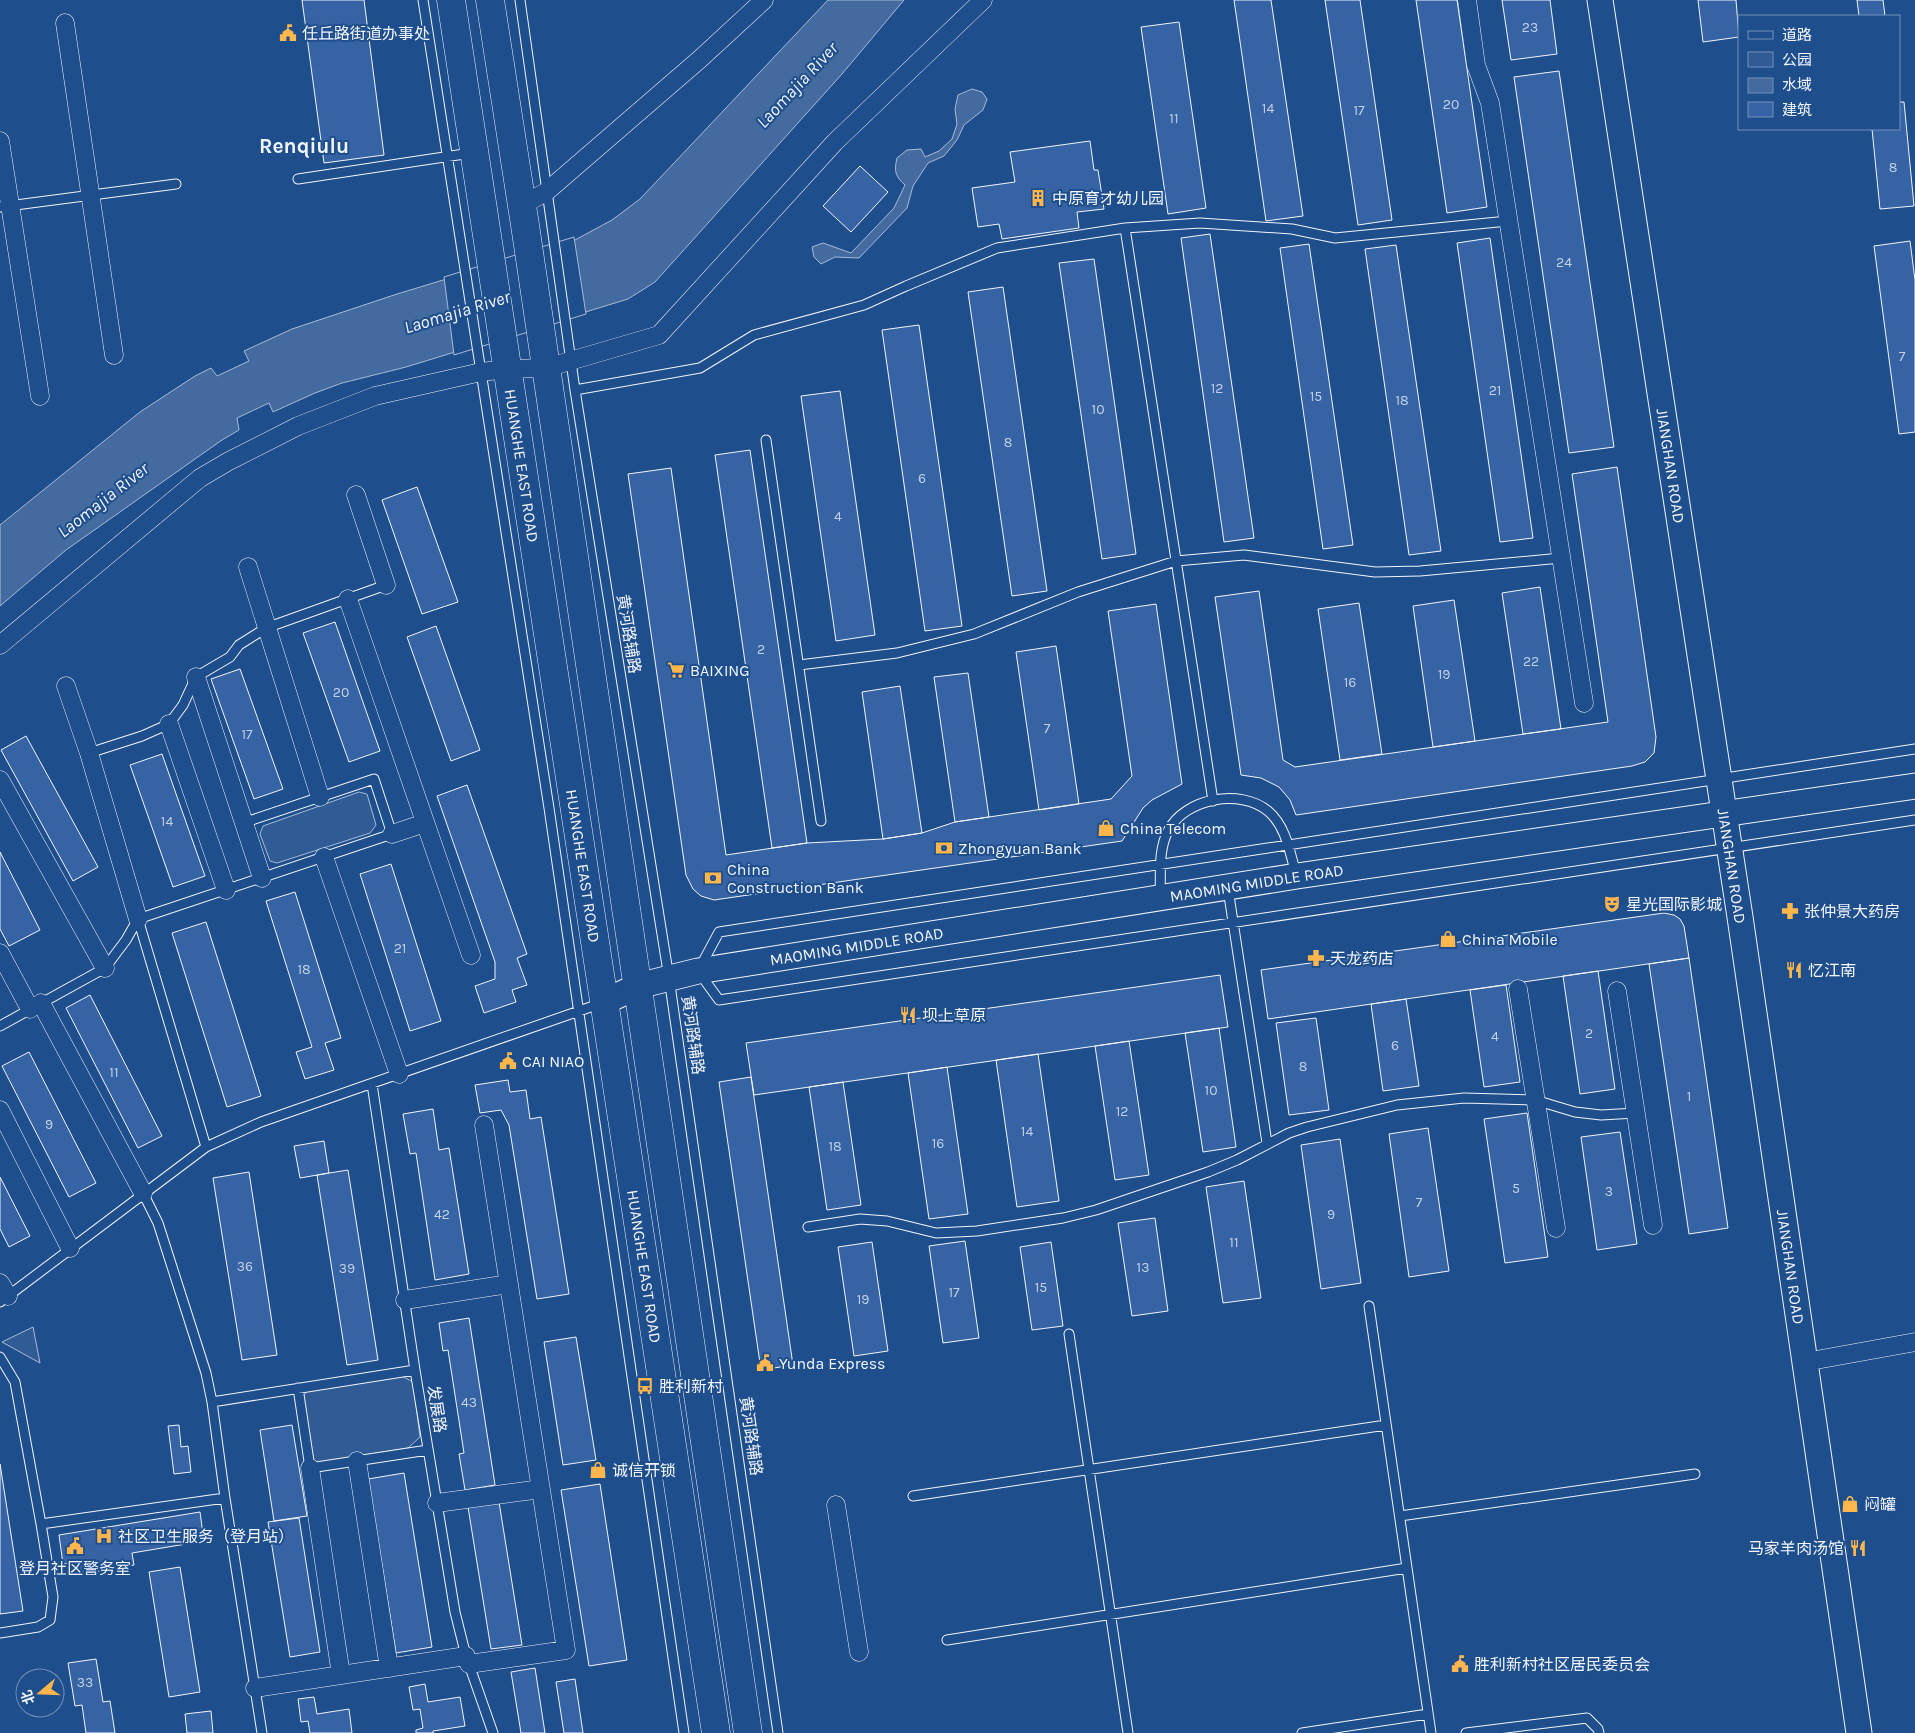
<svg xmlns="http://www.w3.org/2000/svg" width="1915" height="1733" font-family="Karla,'Noto Sans SC',sans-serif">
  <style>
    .green { fill: #305b95; stroke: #a8bbd7 }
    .water { fill: #446ba0; stroke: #a8bbd7 }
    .pier { fill: #1f4e8c; stroke: #a8bbd7 }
    .building { fill: #3563a3; stroke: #f2f6ff }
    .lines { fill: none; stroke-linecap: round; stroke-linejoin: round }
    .lane-casing { stroke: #f2f6ff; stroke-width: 11 }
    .street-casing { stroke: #f2f6ff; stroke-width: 19 }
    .secondary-casing { stroke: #f2f6ff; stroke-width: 27 }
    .primary-casing { stroke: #f2f6ff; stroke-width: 29 }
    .lane { stroke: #1f4e8c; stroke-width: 9 }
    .street { stroke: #1f4e8c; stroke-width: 18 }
    .secondary { stroke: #1f4e8c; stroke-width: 25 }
    .primary { stroke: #1f4e8c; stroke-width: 28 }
    .labels { text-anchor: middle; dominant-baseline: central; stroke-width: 4; stroke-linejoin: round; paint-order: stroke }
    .number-label { font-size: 14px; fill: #c3d1e8 }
    .poi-label { font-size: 16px; fill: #f2f6ff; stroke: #1f4e8c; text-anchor: start }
    .street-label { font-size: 16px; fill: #f2f6ff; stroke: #1f4e8c }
    .water-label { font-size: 18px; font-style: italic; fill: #f2f6ff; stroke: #1f4e8c }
    .district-label { font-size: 21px; font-weight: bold; fill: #f2f6ff; stroke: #1f4e8c }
  </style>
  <rect width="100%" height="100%" fill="#1f4e8c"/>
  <path class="green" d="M359 792 367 794 376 825 370 833 277 863 270 861 260 834 263 826Z
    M33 1327 40 1363 2 1342Z
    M402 1376 413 1382 420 1437 408 1448 315 1463 312 1459 303 1396 307 1391Z"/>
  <path class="water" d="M828 0H904L842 74 655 282 628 299 406 367 342 383 315 393 273 412 269 403 237 418 239 430 222 440 66 550 0 606V525L140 412 195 376 211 368 217 376 249 361 244 351 292 329 397 294 575 240 612 220 640 199Z
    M972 89 982 92 987 99 983 110 964 125 957 140 944 156 928 163 913 186 907 208 859 258 835 257 821 264 814 257 812 247 823 243 851 253 894 208 905 185C895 176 894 171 897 158L907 150 921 149 925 157 939 151 952 139 957 124 955 109 958 95Z"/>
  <path class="pier" d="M574 237 586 314 454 355 444 277Z"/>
  <path class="building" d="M302 0H364L384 155 324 163Z
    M1234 0H1271L1303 216 1266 221Z
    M1325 0H1360L1392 220 1358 225Z
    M1416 0H1457L1487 207 1447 213Z
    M1502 0H1550L1557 54 1511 60Z
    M1698 0H1736L1739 37 1703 42Z
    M1857 0H1883L1885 16H1859Z
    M1179 22 1206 208 1168 214 1141 27Z
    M1559 71 1614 447 1569 453 1514 77Z
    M1899 102H1904L1914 206 1880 209 1872 129H1899Z
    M1090 141 1094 170H1098L1104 209 1077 212 1079 228 1002 239 999 224 978 227 972 188 1015 182 1010 152Z
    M860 166 888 192 851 232 823 206Z
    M1210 234 1254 538 1224 542 1181 238Z
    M1490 238 1533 538 1500 542 1457 243Z
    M1910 241 1915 280V432L1899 434 1874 246Z
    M1309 244 1353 545 1323 549 1280 248Z
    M1396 245 1441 551 1409 555 1365 249Z
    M1094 259 1136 554 1102 559 1059 263Z
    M1003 287 1047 591 1012 596 968 292Z
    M919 325 962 626 925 631 882 330Z
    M840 391 875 635 836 641 801 396Z
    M750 450 807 843 772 848 715 455Z
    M1617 467 1656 737 1654 753 1645 762 1632 766 1296 815 1290 800 1279 787 1261 778 1241 775 1215 597 1259 591 1283 760 1295 767 1608 722 1572 474Z
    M671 468 726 855 807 843 883 839 922 833 955 822 1111 799 1132 776 1108 611 1156 604 1182 784 1152 800 1143 808 1122 841 714 900 701 896 693 889 686 875 628 474Z
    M417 487 458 602 422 614 382 500Z
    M1540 587 1561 729 1523 734 1502 593Z
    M1454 600 1475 741 1433 747 1413 606Z
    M1359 603 1382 754 1340 760 1318 609Z
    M335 622 380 751 349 762 303 633Z
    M436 626 480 750 451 761 407 637Z
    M1056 646 1079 804 1039 810 1016 652Z
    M240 669 283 789 254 799 211 679Z
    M968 673 989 817 955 822 934 677Z
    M900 686 922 833 883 839 862 692Z
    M26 736 98 867 73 881 1 750Z
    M162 754 205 876 173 887 130 765Z
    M467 785 527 954 517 958 527 985 512 990 516 1002 484 1013 475 986 495 979V962L437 796Z
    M0 852 40 930 9 946 0 929Z
    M391 864 441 1021 410 1031 360 874Z
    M295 892 341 1038 325 1043 334 1070 305 1079 296 1052 312 1047 266 901Z
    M1664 913 1674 915 1680 919 1684 926 1689 958 1268 1019 1261 970Z
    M206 922 261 1096 227 1107 172 933Z
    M1689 958 1728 1228 1689 1234 1649 964Z
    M1598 971 1615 1089 1580 1094 1563 976Z
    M1220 975 1228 1027 754 1095 746 1043Z
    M1506 985 1520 1082 1484 1087 1470 990Z
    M90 995 162 1136 138 1148 66 1008Z
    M1406 999 1419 1086 1383 1091 1371 1004Z
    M1316 1018 1329 1110 1289 1115 1276 1023Z
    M1219 1028 1236 1147 1203 1152 1185 1033Z
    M1129 1041 1149 1175 1115 1180 1095 1046Z
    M29 1052 96 1183 69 1197 2 1066Z
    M1038 1054 1059 1201 1017 1207 996 1060Z
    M947 1067 968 1214 929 1219 908 1073Z
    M751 1077 793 1365 761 1370 719 1082Z
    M508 1080 510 1092 526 1090 530 1119 541 1117 569 1294 537 1299 509 1125 501 1110 480 1113 475 1085Z
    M843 1082 861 1205 827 1210 809 1087Z
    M433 1109 439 1150 449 1148 469 1274 435 1280 416 1153 410 1154 403 1114Z
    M1527 1113 1548 1257 1505 1263 1484 1119Z
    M1428 1128 1449 1271 1409 1277 1389 1134Z
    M1620 1132 1637 1244 1597 1250 1581 1137Z
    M1340 1139 1361 1283 1321 1289 1301 1145Z
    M324 1141 329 1173 300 1178 294 1146Z
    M348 1170 378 1360 347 1365 317 1175Z
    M249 1172 277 1355 242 1360 213 1178Z
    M0 1177 30 1236 9 1247 0 1229Z
    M1244 1181 1261 1298 1223 1303 1206 1187Z
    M1155 1218 1168 1311 1132 1316 1118 1223Z
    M965 1241 979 1338 943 1343 929 1246Z
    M872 1242 888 1351 854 1356 838 1247Z
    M1051 1242 1063 1326 1032 1330 1020 1247Z
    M469 1318 495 1485 465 1490 459 1454 464 1453 448 1350 443 1351 439 1323Z
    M576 1337 596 1460 563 1465 544 1342Z
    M179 1425 181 1447 188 1446 191 1472 174 1474 168 1426Z
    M292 1425 307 1516 274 1521 260 1430Z
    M0 1464 23 1611 0 1614Z
    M404 1473 432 1647 396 1653 368 1479Z
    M600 1484 627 1660 589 1666 561 1490Z
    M499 1502 522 1645 491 1649 468 1507Z
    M200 1512 204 1541 132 1553 134 1565 76 1575 74 1562 63 1564 59 1535Z
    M299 1518 320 1652 290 1657 268 1522Z
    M180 1567 200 1692 169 1697 149 1572Z
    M96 1659 103 1702 110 1701 115 1733H86L82 1705 75 1706 68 1663Z
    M535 1668 545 1733H521L511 1672Z
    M575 1679 583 1733H564L556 1682Z
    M425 1684 428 1702 460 1697 465 1726 433 1731V1733H416V1730L423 1728 420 1709 413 1710 409 1687Z
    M314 1697 317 1714 349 1709 352 1733H310L308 1721 301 1722 298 1699Z
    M211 1711 213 1733H187L185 1714Z"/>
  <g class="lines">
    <g class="lane-casing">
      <path id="lane" d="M423 0 549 808 684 1733
        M520 0 575 390 669 978 778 1733
        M298 179 471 153
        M0 207 176 184
        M1125 228 1213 801
        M575 390 700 368 754 335 864 305 906 286 997 248 1125 228 1200 223 1292 229 1335 238 1508 221
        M766 440 821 821
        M799 665 897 653 974 634 1078 592 1176 561 1244 555 1375 572 1420 571 1561 558
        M1915 749 719 932 698 971 719 1000 1915 820
        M89 753 142 736 169 724 183 705 196 677 230 657 239 645 266 628 386 585
        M1228 889 1267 1143
        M1160 895C1161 874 1158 850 1168 831 1185 798 1240 788 1268 811 1286 826 1290 853 1296 874
        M138 919 206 1147
        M0 1026 105 968 126 940 138 919 392 834 374 779 243 823
        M372 1084 415 1370 455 1612 466 1656 493 1733
        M143 1193 158 1223 206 1373 212 1402 225 1498 262 1733
        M808 1227 860 1219 887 1221 936 1233 977 1231 1063 1218 1096 1210 1208 1172 1237 1160 1289 1133 1307 1127 1397 1105 1464 1098 1535 1100 1575 1112 1601 1115 1636 1113
        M0 1302 206 1147 261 1122 602 1003
        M1369 1306 1431 1733
        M1069 1334 1128 1733
        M0 1357 15 1382 41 1524 53 1597 50 1620 38 1627 0 1633
        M298 1388 310 1468 428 1450
        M212 1402 415 1370
        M913 1496 1386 1425
        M1400 1516 1695 1474
        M41 1524 225 1498
        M947 1640 1407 1568
        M1302 1733 1428 1714
        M1466 1733 1587 1718 1598 1729 1599 1733"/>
    </g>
    <g class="street-casing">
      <path id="street" d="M1467 0 1476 65 1490 103 1584 703
        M65 23 114 355
        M0 141 40 396
        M522 205 546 192 700 59 764 0
        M356 495 386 585
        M248 567 320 797
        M348 599 471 955
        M0 645 200 478 229 461 298 426 375 396 481 372 507 369 546 368 659 335 835 142 983 0
        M196 677 262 878
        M66 686 89 753 138 919
        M169 724 226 890
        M0 780 105 968
        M392 834 425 823
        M324 857 399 1074
        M0 953 30 1009
        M1518 989 1556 1228
        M1617 991 1653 1225
        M41 1003 143 1193
        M0 1110 70 1248
        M0 1283 8 1296
        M405 1300 509 1284
        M1805 1362 1915 1342
        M357 1461 389 1668
        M310 1468 341 1675
        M437 1503 541 1489
        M836 1505 859 1652
        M469 1664 566 1650 484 1125
        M255 1688 466 1656"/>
    </g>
    <g class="secondary-casing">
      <g id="secondary">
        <path id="s1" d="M1600 0 1740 917 1859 1733"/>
        <path id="s2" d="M604 1002 638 986 698 971 1297 876 1915 786"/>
      </g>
    </g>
    <g class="primary-casing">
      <g id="primary">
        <path id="s3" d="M451 0 716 1733"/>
        <path d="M490 0 525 225 748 1733"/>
      </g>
    </g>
    <use href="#lane" class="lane"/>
    <use href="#street" class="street"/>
    <use href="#secondary" class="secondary"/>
    <use href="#primary" class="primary"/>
  </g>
  <defs>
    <g id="civic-bare" transform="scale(1.35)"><path d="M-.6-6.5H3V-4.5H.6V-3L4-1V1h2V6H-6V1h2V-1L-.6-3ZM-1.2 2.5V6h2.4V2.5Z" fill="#ffb74d" stroke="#1f4e8c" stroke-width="2.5" paint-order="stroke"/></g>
    <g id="building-bare" transform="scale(1.35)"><path d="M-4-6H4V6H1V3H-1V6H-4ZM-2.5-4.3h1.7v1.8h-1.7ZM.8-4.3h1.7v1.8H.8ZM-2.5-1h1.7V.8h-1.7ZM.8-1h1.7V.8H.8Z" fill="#ffb74d" stroke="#1f4e8c" stroke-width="2.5" paint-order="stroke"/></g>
    <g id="supermarket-bare" transform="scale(1.35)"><path d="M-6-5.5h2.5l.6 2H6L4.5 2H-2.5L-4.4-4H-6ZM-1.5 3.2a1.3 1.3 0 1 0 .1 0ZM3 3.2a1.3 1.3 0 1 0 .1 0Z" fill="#ffb74d" stroke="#1f4e8c" stroke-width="2.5" paint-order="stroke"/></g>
    <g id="shop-bare" transform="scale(1.35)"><path d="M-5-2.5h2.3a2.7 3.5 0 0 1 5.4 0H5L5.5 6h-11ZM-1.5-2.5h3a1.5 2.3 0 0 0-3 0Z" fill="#ffb74d" stroke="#1f4e8c" stroke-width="2.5" paint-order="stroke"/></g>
    <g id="bank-bare" transform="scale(1.35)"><path d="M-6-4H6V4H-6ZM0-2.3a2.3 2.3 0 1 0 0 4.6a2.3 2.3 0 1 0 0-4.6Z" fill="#ffb74d" stroke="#1f4e8c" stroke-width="2.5" paint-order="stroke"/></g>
    <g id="theatre-bare" transform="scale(1.35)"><path d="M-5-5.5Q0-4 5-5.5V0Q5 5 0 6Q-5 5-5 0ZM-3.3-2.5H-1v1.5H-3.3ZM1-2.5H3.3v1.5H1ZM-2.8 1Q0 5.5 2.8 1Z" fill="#ffb74d" stroke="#1f4e8c" stroke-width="2.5" paint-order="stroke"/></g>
    <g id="pharmacy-bare" transform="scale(1.35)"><path d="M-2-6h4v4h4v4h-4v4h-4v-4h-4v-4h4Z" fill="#ffb74d" stroke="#1f4e8c" stroke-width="2.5" paint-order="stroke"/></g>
    <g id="restaurant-bare" transform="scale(1.35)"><path d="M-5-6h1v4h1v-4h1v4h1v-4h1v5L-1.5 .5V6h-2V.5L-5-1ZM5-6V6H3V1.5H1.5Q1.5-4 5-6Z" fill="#ffb74d" stroke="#1f4e8c" stroke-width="2.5" paint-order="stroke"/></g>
    <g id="bus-bare" transform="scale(1.35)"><path d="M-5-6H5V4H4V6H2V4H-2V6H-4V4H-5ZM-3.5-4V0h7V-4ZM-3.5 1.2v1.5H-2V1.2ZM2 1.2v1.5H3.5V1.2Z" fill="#ffb74d" stroke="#1f4e8c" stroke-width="2.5" paint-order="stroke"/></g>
    <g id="hospital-bare" transform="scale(1.35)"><path d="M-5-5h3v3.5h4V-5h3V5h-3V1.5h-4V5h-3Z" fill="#ffb74d" stroke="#1f4e8c" stroke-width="2.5" paint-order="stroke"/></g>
  </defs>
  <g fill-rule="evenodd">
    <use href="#civic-bare" x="288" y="33"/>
    <use href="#building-bare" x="1038" y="198"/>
    <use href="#supermarket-bare" x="676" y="670"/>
    <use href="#shop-bare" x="1106" y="828"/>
    <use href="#bank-bare" x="944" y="848"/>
    <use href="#bank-bare" x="713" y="878"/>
    <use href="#theatre-bare" x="1612" y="904"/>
    <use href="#pharmacy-bare" x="1790" y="911"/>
    <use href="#shop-bare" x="1448" y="939"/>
    <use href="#pharmacy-bare" x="1316" y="958"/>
    <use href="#restaurant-bare" x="1794" y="970"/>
    <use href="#restaurant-bare" x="908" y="1015"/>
    <use href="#civic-bare" x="508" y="1061"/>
    <use href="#civic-bare" x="765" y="1363"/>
    <use href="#bus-bare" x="645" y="1386"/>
    <use href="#shop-bare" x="598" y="1470"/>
    <use href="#shop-bare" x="1850" y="1504"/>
    <use href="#hospital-bare" x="104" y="1536"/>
    <use href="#civic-bare" x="75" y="1546"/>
    <use href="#restaurant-bare" x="1858" y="1548"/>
    <use href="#civic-bare" x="1460" y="1664"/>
  </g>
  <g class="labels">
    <g class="number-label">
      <text x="1530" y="27">23</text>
      <text x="1451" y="104">20</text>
      <text x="1268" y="108">14</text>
      <text x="1359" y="110">17</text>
      <text x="1174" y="118">11</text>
      <text x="1893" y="167">8</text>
      <text x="1564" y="262">24</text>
      <text x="1902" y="356">7</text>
      <text x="1217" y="388">12</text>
      <text x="1495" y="390">21</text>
      <text x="1316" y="396">15</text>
      <text x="1402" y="400">18</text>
      <text x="1098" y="409">10</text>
      <text x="1008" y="442">8</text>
      <text x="922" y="478">6</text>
      <text x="838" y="516">4</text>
      <text x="761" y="649">2</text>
      <text x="1531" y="661">22</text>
      <text x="1444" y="674">19</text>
      <text x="1350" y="682">16</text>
      <text x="341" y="692">20</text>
      <text x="1047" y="728">7</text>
      <text x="247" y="734">17</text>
      <text x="167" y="821">14</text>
      <text x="400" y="948">21</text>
      <text x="304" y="969">18</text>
      <text x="1589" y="1033">2</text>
      <text x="1495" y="1036">4</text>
      <text x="1395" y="1045">6</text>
      <text x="1303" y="1066">8</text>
      <text x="114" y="1072">11</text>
      <text x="1211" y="1090">10</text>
      <text x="1689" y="1096">1</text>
      <text x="1122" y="1111">12</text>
      <text x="49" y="1124">9</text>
      <text x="1027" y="1131">14</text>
      <text x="938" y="1143">16</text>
      <text x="835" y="1146">18</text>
      <text x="1516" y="1188">5</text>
      <text x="1609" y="1191">3</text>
      <text x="1419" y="1202">7</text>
      <text x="442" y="1214">42</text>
      <text x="1331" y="1214">9</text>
      <text x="1234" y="1242">11</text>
      <text x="245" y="1266">36</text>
      <text x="1143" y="1267">13</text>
      <text x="347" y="1268">39</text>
      <text x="1041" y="1287">15</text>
      <text x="954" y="1292">17</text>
      <text x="863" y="1299">19</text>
      <text x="469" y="1402">43</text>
      <text x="85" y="1682">33</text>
    </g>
    <g class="poi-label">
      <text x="302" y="33">任丘路街道办事处</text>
      <text x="1052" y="198">中原育才幼儿园</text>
      <text x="690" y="670">BAIXING</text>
      <text x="1120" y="828">China Telecom</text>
      <text x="958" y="848">Zhongyuan Bank</text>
      <text x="727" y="869">China<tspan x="727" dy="18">Construction Bank</tspan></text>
      <text x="1626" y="904">星光国际影城</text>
      <text x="1804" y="911">张仲景大药房</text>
      <text x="1462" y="939">China Mobile</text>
      <text x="1330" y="958">天龙药店</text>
      <text x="1808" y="970">忆江南</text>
      <text x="922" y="1015">坝上草原</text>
      <text x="522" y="1061">CAI NIAO</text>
      <text x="779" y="1363">Yunda Express</text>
      <text x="659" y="1386">胜利新村</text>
      <text x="612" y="1470">诚信开锁</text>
      <text x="1864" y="1504">闷罐</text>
      <text x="118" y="1536">社区卫生服务（登月站）</text>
      <text x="1844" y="1548" text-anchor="end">马家羊肉汤馆</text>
      <text x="75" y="1568" text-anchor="middle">登月社区警务室</text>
      <text x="1474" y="1664">胜利新村社区居民委员会</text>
    </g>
    <g class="street-label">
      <text stroke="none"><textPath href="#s3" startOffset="471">HUANGHE EAST ROAD</textPath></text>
      <text stroke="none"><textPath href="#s1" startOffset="471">JIANGHAN ROAD</textPath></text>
      <text transform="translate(629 634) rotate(81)">黄河路辅路</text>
      <text stroke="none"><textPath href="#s3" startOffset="876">HUANGHE EAST ROAD</textPath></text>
      <text stroke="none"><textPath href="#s1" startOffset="876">JIANGHAN ROAD</textPath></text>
      <text stroke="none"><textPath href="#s2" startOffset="665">MAOMING MIDDLE ROAD</textPath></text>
      <text stroke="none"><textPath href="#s2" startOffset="260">MAOMING MIDDLE ROAD</textPath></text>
      <text transform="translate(693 1035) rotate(82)">黄河路辅路</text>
      <text stroke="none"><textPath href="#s3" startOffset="1281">HUANGHE EAST ROAD</textPath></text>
      <text stroke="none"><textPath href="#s1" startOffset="1281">JIANGHAN ROAD</textPath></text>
      <text transform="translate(437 1409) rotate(81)">发展路</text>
      <text transform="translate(751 1436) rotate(82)">黄河路辅路</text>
    </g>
    <g class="water-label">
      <text transform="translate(797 85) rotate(-47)">Laomajia River</text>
      <text transform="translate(457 312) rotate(-17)">Laomajia River</text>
      <text transform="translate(103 500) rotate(-38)">Laomajia River</text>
    </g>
    <g class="district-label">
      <text x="304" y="146">Renqiulu</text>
    </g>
  </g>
  <rect x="1738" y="15" width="162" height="115" fill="#1f4e8c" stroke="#7391ba"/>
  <rect x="1748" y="31" width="25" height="8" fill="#1f4e8c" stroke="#7391ba"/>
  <text x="1782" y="40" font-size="15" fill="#f2f6ff">道路</text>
  <rect x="1748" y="52" width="25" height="15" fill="#305b95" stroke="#7391ba"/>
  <text x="1782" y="65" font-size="15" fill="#f2f6ff">公园</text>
  <rect x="1748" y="78" width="25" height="15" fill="#446ba0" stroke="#7391ba"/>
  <text x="1782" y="90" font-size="15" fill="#f2f6ff">水域</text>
  <rect x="1748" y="102" width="25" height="15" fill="#3563a3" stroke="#7391ba"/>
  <text x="1782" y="115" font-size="15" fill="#f2f6ff">建筑</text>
  <g transform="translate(40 1693) rotate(251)"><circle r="24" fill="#1f4e8c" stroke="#7391ba"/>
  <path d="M0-4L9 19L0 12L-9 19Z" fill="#ffb74d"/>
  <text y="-8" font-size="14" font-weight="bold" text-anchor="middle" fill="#f2f6ff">北</text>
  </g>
</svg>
